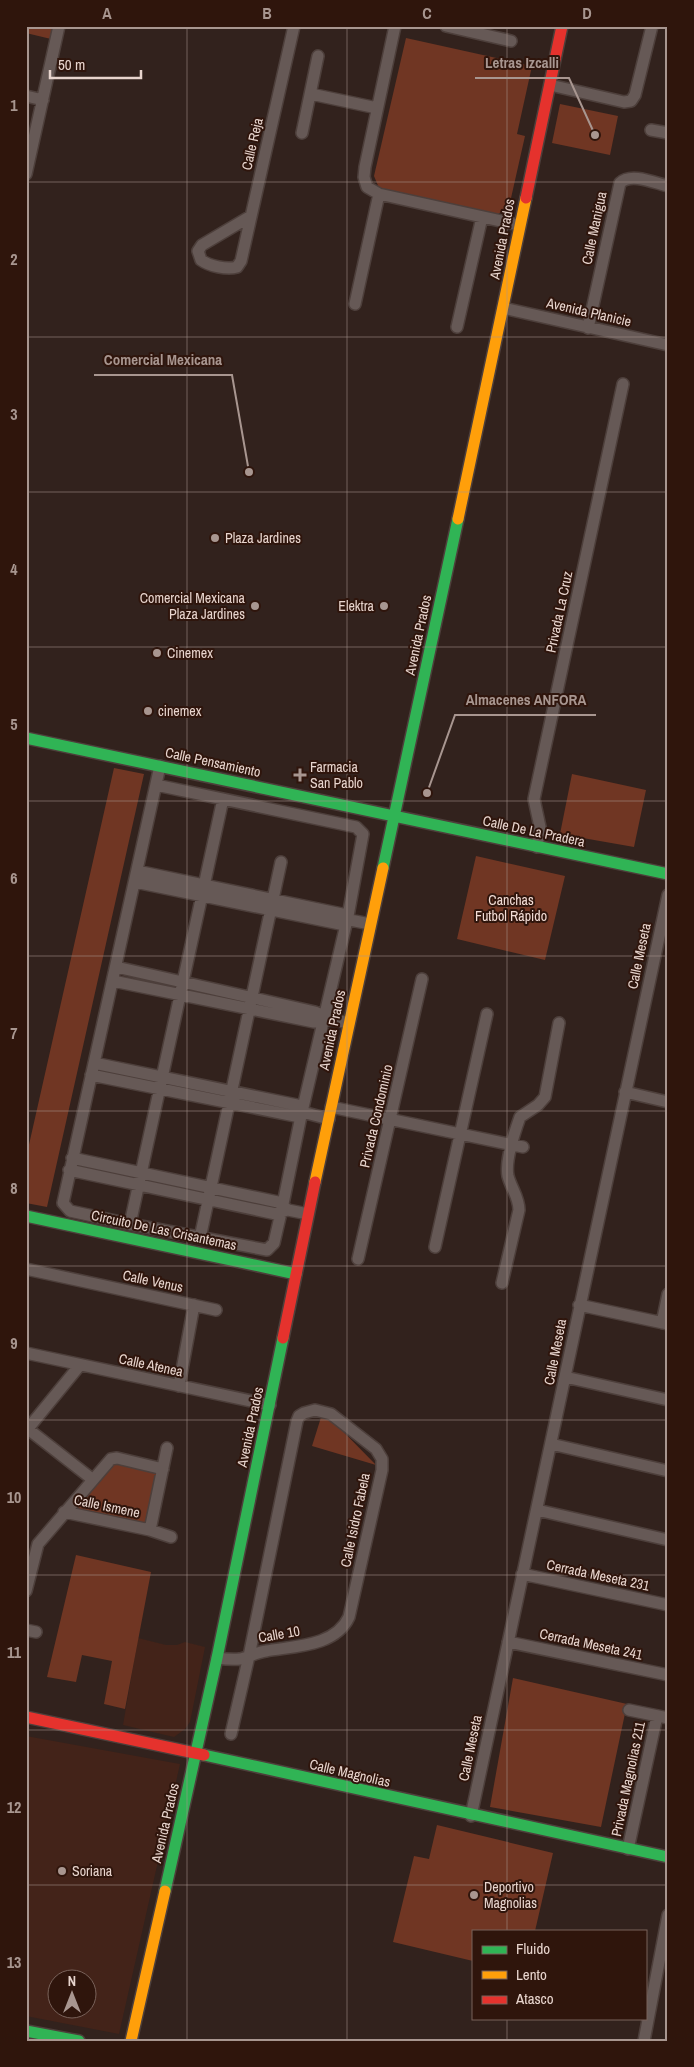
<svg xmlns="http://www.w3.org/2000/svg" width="694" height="2067" font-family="'Archivo Narrow',sans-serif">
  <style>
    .built { fill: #432319; fill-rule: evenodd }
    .green { fill: #703623 }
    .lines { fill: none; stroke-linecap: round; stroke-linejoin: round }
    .street-casing { stroke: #4d3f3b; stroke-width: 14 }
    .fast-casing { stroke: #4d3f3b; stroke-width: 14 }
    .slow-casing { stroke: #4d3f3b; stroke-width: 14 }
    .jam-casing { stroke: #4d3f3b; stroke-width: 14 }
    .street { stroke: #665956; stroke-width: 11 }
    .fast { stroke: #30b455; stroke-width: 11 }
    .slow { stroke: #ff9f0a; stroke-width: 11 }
    .jam { stroke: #e5322d; stroke-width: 11 }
    .grid { fill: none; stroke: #a89690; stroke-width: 1; stroke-opacity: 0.55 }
    .poi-dot { fill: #a89690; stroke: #2f150c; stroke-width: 2 }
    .labels { text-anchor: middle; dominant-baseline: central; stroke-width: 4; stroke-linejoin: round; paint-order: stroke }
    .street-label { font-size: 14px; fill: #e8d5ce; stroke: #2f150c }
    .poi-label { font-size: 14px; fill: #e8d5ce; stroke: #2f150c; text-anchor: start }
    .park-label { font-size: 14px; fill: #f3ddd6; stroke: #2f150c }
    .leader { fill: none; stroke: #a89690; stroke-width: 2 }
    .callout-dot { fill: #a89690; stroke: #2f150c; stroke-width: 2 }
    .callout-label { font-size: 15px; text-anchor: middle; font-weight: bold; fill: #a89690; stroke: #2f150c; stroke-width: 4; stroke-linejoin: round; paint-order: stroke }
    .neatline { fill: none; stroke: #a89690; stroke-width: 2 }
    .grid-label { font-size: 16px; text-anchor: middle; font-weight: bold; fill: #a89690 }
  </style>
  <rect width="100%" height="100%" fill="#32221d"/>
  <path class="built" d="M138 1638 166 1645H177L185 1642 205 1647 190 1722 185 1729 174 1737 123 1725Z
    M26 1736 180 1764 119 2034 26 2016ZM58 1980H88V2010H58Z"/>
  <path class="green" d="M26 26H54L51 39 26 33Z
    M406 38 532 66 517 134 525 136 509 207 498 214 379 188 374 176Z
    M560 104 618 116 610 155 552 143Z
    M114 768 144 774 47 1207 26 1203V1158Z
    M572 774 646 790 634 847 560 834Z
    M476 856 565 876 545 960 457 939Z
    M323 1411 376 1465 312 1446Z
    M110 1452 161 1464 150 1529 68 1517Z
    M76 1555 151 1572 125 1709 104 1704 112 1661 82 1655 76 1682 47 1677Z
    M513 1678 627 1704 601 1827 490 1807Z
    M437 1825 553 1853 535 1931H473V1961L393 1942 414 1856 429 1859Z"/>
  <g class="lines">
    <g class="street-casing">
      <path id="street" d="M395 26 365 167 364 177 367 187 379 194 519 225
        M446 26 511 41
        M550 85 624 102 631 101 635 95 652 26
        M311 94 377 108
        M26 96 43 100
        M651 130 668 133
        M302 133 318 56
        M26 174 59 26
        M251 216 202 245 198 251 201 260C209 266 227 270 237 267L241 261 294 26
        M355 304 379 194
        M503 308 668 345
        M457 327 482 217
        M588 328 620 183C631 172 655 183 668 186
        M156 785 356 827 363 834 348 916 301 1116 283 1204 274 1243 267 1250 130 1224 70 1211 63 1203 160 766
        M537 847 540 827 534 799 623 384
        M137 871 342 914 350 920 370 924
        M135 882 340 924 350 920
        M116 967 315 1012 330 1019 349 1023
        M113 981 314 1022H323L328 1020
        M94 1063 297 1105 306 1113 329 1119
        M91 1075 295 1116 306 1113
        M625 1092 668 1102
        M331 1107 523 1147
        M72 1158 278 1202 288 1210 308 1214
        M69 1170 276 1214 287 1210
        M130 1224 223 799
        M200 1238 281 862
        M435 1247 487 1014
        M358 1259 422 979
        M26 1269 216 1310
        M502 1283 519 1210C519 1197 511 1188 508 1176 505 1162 515 1131 520 1117L538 1105 545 1097 559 1023
        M579 1305 668 1324
        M662 1323 668 1294
        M26 1353 270 1405
        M565 1377 668 1400
        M179 1386 194 1305
        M28 1429 92 1479
        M26 1431 80 1365
        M551 1444 668 1471
        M537 1510 668 1540
        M64 1512 150 1530 171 1537
        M150 1530 167 1448
        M522 1574 668 1605
        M26 1591 38 1544 111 1459 117 1458 163 1469
        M26 1630 36 1632
        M508 1642 668 1675
        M217 1658C224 1659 232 1660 240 1659 249 1657 257 1652 266 1651 294 1646 335 1647 349 1617L382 1470V1459L376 1449 331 1414 315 1410 304 1413 299 1416 297 1421 249 1656 231 1734
        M629 1710 668 1718
        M471 1816 668 895
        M628 1849 657 1716
        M644 2041 668 1915"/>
    </g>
    <g class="fast-casing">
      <path id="fast" d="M26 738 668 874
        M383 868 458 519
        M26 1216 296 1274
        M204 1755 668 1857
        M165 1891 217 1658 283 1338
        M26 2031 79 2041"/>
    </g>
    <g class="slow-casing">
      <path id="slow" d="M458 519 526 198
        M315 1182 383 868
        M131 2041 165 1891"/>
    </g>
    <g class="jam-casing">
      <path id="jam" d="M526 198 562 26
        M283 1338 315 1182
        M26 1717 204 1755"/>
    </g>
    <use href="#street" class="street"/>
    <use href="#fast" class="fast"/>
    <use href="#slow" class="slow"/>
    <use href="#jam" class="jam"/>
  </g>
  <path class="grid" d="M187 26V2041M347 26V2041M507 26V1931M26 182H668M26 337H668M26 492H668M26 647H668M26 801H668M26 956H668M26 1111H668M26 1266H668M26 1420H668M26 1575H668M26 1730H668M26 1885H668M507 2018V2041"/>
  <g class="poi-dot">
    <circle cx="215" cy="538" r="5"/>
    <circle cx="255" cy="606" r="5"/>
    <circle cx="384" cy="606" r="5"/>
    <circle cx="157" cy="653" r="5"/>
    <circle cx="148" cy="711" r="5"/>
    <path d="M297.5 767.5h5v5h5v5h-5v5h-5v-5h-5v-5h5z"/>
    <circle cx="62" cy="1871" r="5"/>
    <circle cx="474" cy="1895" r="5"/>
  </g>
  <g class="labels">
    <g class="street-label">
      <text transform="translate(252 144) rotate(-77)">Calle Reja</text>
      <text transform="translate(594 228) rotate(-78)">Calle Manigua</text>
      <text transform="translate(502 239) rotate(-79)">Avenida Prados</text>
      <text transform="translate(589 312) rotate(13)">Avenida Planicie</text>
      <text transform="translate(559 612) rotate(-78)">Privada La Cruz</text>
      <text transform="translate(418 635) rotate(-78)">Avenida Prados</text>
      <text transform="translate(213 762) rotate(12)">Calle Pensamiento</text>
      <text transform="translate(534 831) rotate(12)">Calle De La Pradera</text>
      <text transform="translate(639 956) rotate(-78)">Calle Meseta</text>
      <text transform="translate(332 1030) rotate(-78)">Avenida Prados</text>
      <text transform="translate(376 1116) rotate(-77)">Privada Condominio</text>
      <text transform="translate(164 1230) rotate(12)">Circuito De Las Crisantemas</text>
      <text transform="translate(153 1281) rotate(12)">Calle Venus</text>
      <text transform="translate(555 1352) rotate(-79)">Calle Meseta</text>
      <text transform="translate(151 1365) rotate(12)">Calle Atenea</text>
      <text transform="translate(250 1427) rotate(-78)">Avenida Prados</text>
      <text transform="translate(107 1506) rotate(12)">Calle Ismene</text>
      <text transform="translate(355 1520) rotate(-78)">Calle Isidro Fabela</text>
      <text transform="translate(598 1575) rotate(12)">Cerrada Meseta 231</text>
      <text transform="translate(279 1634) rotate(-10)">Calle 10</text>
      <text transform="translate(591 1644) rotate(12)">Cerrada Meseta 241</text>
      <text transform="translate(470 1748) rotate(-78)">Calle Meseta</text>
      <text transform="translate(350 1773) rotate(13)">Calle Magnolias</text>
      <text transform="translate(628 1779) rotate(-78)">Privada Magnolias 211</text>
      <text transform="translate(165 1823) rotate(-77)">Avenida Prados</text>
    </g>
    <g class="poi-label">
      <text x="225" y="538">Plaza Jardines</text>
      <text x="245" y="598" text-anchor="end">Comercial Mexicana<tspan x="245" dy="16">Plaza Jardines</tspan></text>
      <text x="374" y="606" text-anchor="end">Elektra</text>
      <text x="167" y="653">Cinemex</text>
      <text x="158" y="711">cinemex</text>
      <text x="310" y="767">Farmacia<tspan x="310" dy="16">San Pablo</tspan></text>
      <text x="72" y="1871">Soriana</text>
      <text x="484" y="1887">Deportivo<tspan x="484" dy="16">Magnolias</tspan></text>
    </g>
    <g class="park-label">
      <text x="511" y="900">Canchas<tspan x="511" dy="16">Futbol Rápido</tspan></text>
    </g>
  </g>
  <path class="leader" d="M595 135L569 78H475M249 472L232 375H94M427 793L455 715H596"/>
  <g class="callout-dot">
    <circle cx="595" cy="135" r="5"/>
    <circle cx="249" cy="472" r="5"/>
    <circle cx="427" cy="793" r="5"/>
  </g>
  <g class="callout-label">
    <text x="522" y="68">Letras Izcalli</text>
    <text x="163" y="365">Comercial Mexicana</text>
    <text x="526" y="705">Almacenes ANFORA</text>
  </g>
  <rect width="694" height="2067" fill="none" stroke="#2f150c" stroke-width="55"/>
  <rect x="472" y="1930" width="175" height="90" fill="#2f150c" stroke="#79625a"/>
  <rect x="482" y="1946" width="25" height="8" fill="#30b455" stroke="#79625a"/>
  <text x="516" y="1954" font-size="15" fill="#e8d5ce">Fluido</text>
  <rect x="482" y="1971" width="25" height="8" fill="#ff9f0a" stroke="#79625a"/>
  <text x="516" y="1980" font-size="15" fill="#e8d5ce">Lento</text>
  <rect x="482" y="1996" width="25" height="8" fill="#e5322d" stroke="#79625a"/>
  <text x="516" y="2004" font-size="15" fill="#e8d5ce">Atasco</text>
  <g transform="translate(72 1994)"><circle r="24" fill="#2f150c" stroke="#79625a"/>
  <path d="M0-4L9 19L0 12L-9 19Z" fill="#a89690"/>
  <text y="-8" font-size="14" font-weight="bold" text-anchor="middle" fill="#e8d5ce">N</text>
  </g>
  <path d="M50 70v8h91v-8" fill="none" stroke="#e8d5ce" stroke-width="2.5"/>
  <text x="58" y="70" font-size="15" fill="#e8d5ce" stroke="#2f150c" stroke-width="4" paint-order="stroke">50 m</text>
  <rect x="28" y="28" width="638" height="2012" class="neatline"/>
  <g class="grid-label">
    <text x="107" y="19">A</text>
    <text x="267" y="19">B</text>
    <text x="427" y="19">C</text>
    <text x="587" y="19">D</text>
    <text x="14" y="111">1</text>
    <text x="14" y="265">2</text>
    <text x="14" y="420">3</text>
    <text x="14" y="575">4</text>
    <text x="14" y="730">5</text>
    <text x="14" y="884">6</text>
    <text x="14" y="1039">7</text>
    <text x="14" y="1194">8</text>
    <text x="14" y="1349">9</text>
    <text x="14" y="1503">10</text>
    <text x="14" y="1658">11</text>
    <text x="14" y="1813">12</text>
    <text x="14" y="1968">13</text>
  </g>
</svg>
